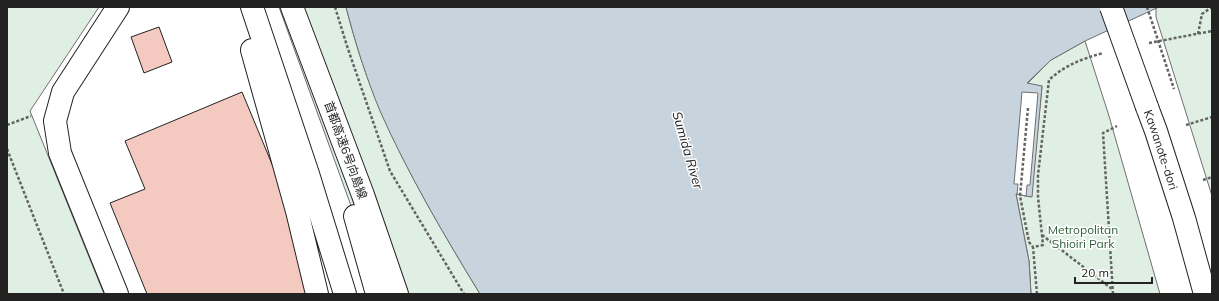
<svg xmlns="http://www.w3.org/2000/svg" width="1219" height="301" font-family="Mulish,'Noto Sans JP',sans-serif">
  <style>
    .green { fill: #e0efe3; stroke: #6f6f6f }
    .water { fill: #c7d3dd; stroke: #6f6f6f }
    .pier { fill: #fff; stroke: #6f6f6f }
    .building { fill: #f3c9c0; stroke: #222 }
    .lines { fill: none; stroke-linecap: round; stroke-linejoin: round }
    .minor-casing { stroke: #222; stroke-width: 24 }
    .primary-casing { stroke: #222; stroke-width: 24 }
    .motorway-casing { stroke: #222; stroke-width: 24 }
    .path { stroke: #646464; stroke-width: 2.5; stroke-dasharray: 3 2; stroke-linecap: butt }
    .minor { stroke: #fff; stroke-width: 22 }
    .primary { stroke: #fff; stroke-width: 22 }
    .motorway { stroke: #fff; stroke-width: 22 }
    .primary-bridge-casing { stroke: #222; stroke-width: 24; stroke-linecap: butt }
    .path-bridge { stroke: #646464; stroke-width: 2.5; stroke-dasharray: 3 2; stroke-linecap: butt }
    .primary-bridge { stroke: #fff; stroke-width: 22 }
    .labels { text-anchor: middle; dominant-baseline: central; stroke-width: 3; stroke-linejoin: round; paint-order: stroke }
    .street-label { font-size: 12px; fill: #222; stroke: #fff }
    .park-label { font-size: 12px; fill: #2f5e38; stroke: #fff }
    .water-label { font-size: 13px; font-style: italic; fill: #222; stroke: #fff }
  </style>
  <rect width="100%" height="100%" fill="#fff"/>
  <path class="green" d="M7 7H99L30 111 104 294H7Z
    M279 7H346C355 42 366 77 380 110 408 174 444 235 480 294H383Z
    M1156 7H1212V196L1156 17Z
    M1085 41 1109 116 1160 294H1031L1029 261 1016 194 1031 197 1042 86 1027 84 1051 60Z"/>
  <path class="water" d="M346 7H1159L1085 41 1051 60 1027 83 1042 86 1032 197 1016 194 1029 261 1031 294H480C444 235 408 174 380 111 366 77 355 42 346 7Z"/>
  <path class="pier" d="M1022 92 1038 93 1030 185H1027L1026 196 1017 194 1018 184H1014Z"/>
  <path class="building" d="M159 27 172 62 144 73 131 37Z
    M242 92 326 294H147L110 203 145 189 125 141Z"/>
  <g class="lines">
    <g class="minor-casing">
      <path id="minor" d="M117 294 60 153 55 121 63 92 118 7"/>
    </g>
    <g class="primary-casing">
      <g id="primary">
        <path id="s1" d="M1147 107 1156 131 1184 218 1205 294"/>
      </g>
    </g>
    <g class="motorway-casing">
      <path id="motorway" d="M252 7 308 174 345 294
        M292 7 363 195 397 294
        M252 50 297 211 317 294
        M355 216 377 294"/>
    </g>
    <path class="path" d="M335 7 347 46 390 171 464 294
      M1198 34 1202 14 1212 7
      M1149 43 1212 31
      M1028 108 1020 196 1029 242 1033 247
      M7 125 31 116
      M1186 125 1212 117
      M7 149 64 294
      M1203 180 1212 177
      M1042 235 1112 289
      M1037 294 1033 247 1043 245 1038 197V175L1049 80C1065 65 1082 59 1103 53
      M1113 294 1103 133 1117 126"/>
    <use href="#minor" class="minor"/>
    <use href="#primary" class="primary"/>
    <use href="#motorway" class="motorway"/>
    <g class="primary-bridge-casing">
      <path id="primary-bridge" d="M1111 7 1147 107"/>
    </g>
    <path class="path-bridge" d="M1147 7 1174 89"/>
    <use href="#primary-bridge" class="primary-bridge"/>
  </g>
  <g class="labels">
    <g class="street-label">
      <text transform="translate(346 150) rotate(70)">首都高速6号向島線</text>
      <text stroke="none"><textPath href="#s1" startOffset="45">Kawanote-dori</textPath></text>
    </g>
    <g class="park-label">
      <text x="1083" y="229">Metropolitan<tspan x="1083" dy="14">Shioiri Park</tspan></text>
    </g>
    <g class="water-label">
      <text transform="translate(688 150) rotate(74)">Sumida River</text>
    </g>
  </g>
  <rect width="1219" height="301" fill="none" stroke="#222222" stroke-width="16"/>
  <path d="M1075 277v6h77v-6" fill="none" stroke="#222222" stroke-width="2"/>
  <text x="1081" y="277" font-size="12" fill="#222222" stroke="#ffffff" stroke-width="3" paint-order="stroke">20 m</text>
</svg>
